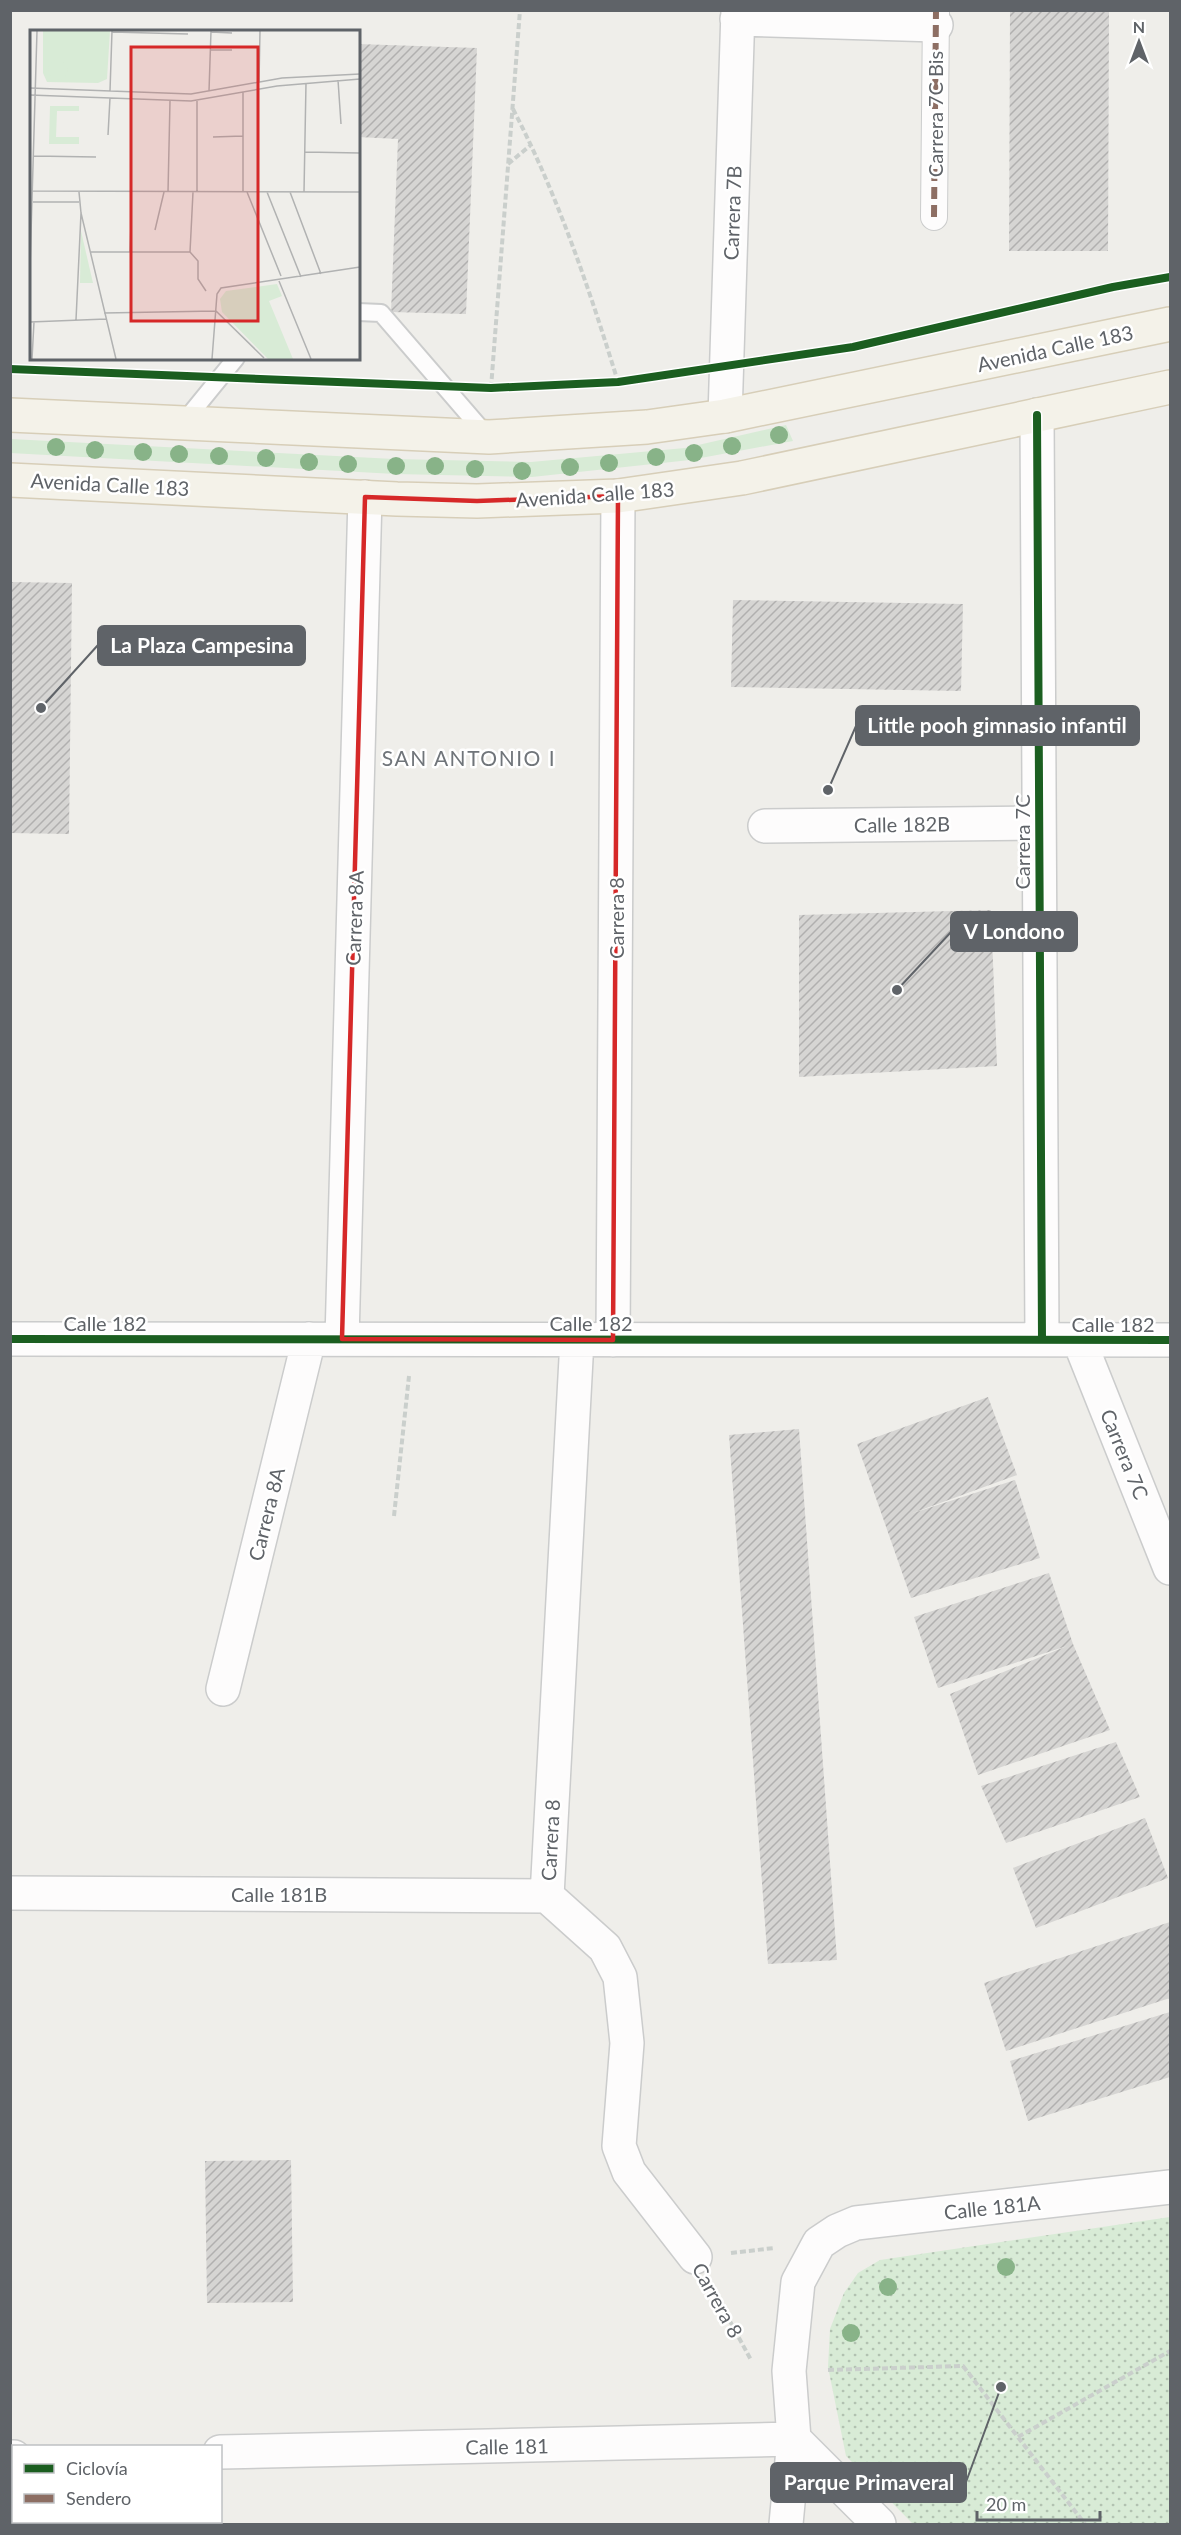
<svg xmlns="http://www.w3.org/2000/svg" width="1181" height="2535" font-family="Lato,sans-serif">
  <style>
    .grass { fill: #d8ebd6 }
    .park { fill: url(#park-dots) }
    .building { fill: url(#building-hatch) }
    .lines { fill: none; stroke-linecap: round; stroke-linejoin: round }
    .service-casing { stroke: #cbcccc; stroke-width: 20 }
    .pedestrian-casing { stroke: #cbcccc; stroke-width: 28 }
    .minor-casing { stroke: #cbcccc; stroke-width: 36 }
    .primary-casing { stroke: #d7ceb8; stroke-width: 36 }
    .path { stroke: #cacfcc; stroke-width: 4; stroke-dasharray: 6 3; stroke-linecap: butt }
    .service { stroke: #fdfcfc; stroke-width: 16 }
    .pedestrian { stroke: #fdfcfc; stroke-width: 26 }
    .minor { stroke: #fdfcfc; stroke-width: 33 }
    .primary { stroke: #f4f2e9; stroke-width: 33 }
    .quiet { stroke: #8d6e63; stroke-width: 6; stroke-dasharray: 12 6; stroke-linecap: butt }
    .cycleway-casing { stroke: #fff; stroke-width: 11 }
    .cycleway { stroke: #1b5e20; stroke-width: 8 }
    .tree { fill: #88b388 }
    .marked { fill: none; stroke: #d62828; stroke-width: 4.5; stroke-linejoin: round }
    .labels { text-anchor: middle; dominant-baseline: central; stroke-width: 5; stroke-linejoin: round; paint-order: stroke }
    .street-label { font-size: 20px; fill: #5f6368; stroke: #fff }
    .neighbourhood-label { font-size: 21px; letter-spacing: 1.5px; fill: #70757a; stroke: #fff }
    .inset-road { fill: none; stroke: #b1b2b2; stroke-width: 1.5 }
    .view { fill: #d62828; fill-opacity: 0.15; stroke: #d62828; stroke-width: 3 }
    .inset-edge { fill: none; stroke: #5f6368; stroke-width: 3 }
    .leader { fill: none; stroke: #5f6368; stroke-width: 2 }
    .callout-dot { fill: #5f6368; stroke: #fff; stroke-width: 2 }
    .callout { fill: #5f6368; stroke: #5f6368; stroke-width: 2 }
    .callout-label { font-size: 21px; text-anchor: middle; font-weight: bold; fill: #fff }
  </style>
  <defs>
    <pattern id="park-dots" width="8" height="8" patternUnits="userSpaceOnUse" patternTransform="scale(1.5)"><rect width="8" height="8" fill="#d8ebd6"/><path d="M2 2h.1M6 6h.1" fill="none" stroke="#b2c2b1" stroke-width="1.8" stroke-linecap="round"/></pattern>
    <pattern id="building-hatch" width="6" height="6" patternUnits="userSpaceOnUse" patternTransform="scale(1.5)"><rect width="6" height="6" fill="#d6d5d3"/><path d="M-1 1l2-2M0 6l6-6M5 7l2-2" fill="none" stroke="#b1b0af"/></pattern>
  </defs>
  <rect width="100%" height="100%" fill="#efeeea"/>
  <path class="grass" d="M786 425 793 441 690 460 532 477 395 474 10 453 11 439 394 459 531 462 685 448Z"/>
  <path class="park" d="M1170 2217V2524H913L846 2456 828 2367 830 2329 844 2293 858 2273 880 2260Z"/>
  <path class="building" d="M1010 10H1109L1108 251H1009Z
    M358 44 477 48 466 314 391 312 398 139 358 137Z
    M10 582 72 583 69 834 10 833Z
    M733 600 963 604 961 691 731 687Z
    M991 910 997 1066 799 1077V915Z
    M988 1397 1017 1475 910 1514 1015 1480 1040 1558 911 1598 857 1444Z
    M799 1429 837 1960 768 1964 729 1435Z
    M1049 1573 1073 1644 1110 1730 978 1775 950 1694 1067 1646 938 1688 914 1617Z
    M1116 1742 1140 1797 1006 1843 981 1786Z
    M1145 1818 1168 1878 1036 1928 1013 1868Z
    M1170 1922V1998L1006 2051 984 1983Z
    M1170 2012V2077L1028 2121 1010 2061Z
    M291 2160 293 2302 207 2303 205 2161Z"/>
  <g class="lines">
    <g class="service-casing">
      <path id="service" d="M358 312 381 313 488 437
        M183 423 236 358"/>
    </g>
    <g class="pedestrian-casing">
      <path id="pedestrian" d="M934 217 936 10"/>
    </g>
    <g class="minor-casing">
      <path id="minor" d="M737 19 936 25
        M1037 415 1042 1340
        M725 416 738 10
        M765 826 1039 823
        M10 1339 1170 1340
        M342 1339 365 497
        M613 1340 618 496
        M1079 1340 1170 1568
        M223 1689 309 1339
        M10 1893 547 1896
        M547 1896 577 1340
        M547 1896 605 1948 620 1977 627 2043 619 2146 629 2172 695 2257
        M220 2452 794 2439 879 2524
        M10 2457H14
        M786 2524 794 2439 789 2371 798 2282 819 2243 837 2231 856 2223 1170 2187"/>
    </g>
    <g class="primary-casing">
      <path id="primary" d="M10 415 489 437 647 427 725 416 1170 324
        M10 480 397 499 477 501 618 496 742 478 1170 387"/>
    </g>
    <path class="path" d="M513 109C558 196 589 288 618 382
      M508 164 532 144
      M491 388 520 10
      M394 1516 409 1376
      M731 2253 774 2248
      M713 2290 751 2360
      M828 2370 963 2366 1085 2524
      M1018 2437 1170 2351"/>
    <use href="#service" class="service"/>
    <use href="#pedestrian" class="pedestrian"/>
    <use href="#minor" class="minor"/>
    <use href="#primary" class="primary"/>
    <path class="quiet" d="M934 217 936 10"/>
    <g class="cycleway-casing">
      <path id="cycleway" d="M10 369 491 388 618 382 853 347 1113 287 1170 277
        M1037 415 1042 1340
        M10 1339 1170 1340"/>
    </g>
    <use href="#cycleway" class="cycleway"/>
  </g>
  <g class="tree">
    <circle cx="779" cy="435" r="9"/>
    <circle cx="732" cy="446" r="9"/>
    <circle cx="56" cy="447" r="9"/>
    <circle cx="95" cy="450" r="9"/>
    <circle cx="143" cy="452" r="9"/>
    <circle cx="694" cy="453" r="9"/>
    <circle cx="179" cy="454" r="9"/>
    <circle cx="219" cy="456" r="9"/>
    <circle cx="656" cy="457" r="9"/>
    <circle cx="266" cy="458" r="9"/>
    <circle cx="309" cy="462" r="9"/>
    <circle cx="609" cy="463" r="9"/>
    <circle cx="348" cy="464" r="9"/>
    <circle cx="396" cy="466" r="9"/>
    <circle cx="435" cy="466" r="9"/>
    <circle cx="570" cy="467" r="9"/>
    <circle cx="475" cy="469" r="9"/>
    <circle cx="522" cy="471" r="9"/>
    <circle cx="1006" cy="2267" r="9"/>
    <circle cx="888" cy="2287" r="9"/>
    <circle cx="851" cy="2333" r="9"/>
  </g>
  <path class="marked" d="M618 496 613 1340 342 1339 365 497 477 501Z"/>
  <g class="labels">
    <g class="street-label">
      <text transform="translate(935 114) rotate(-90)">Carrera 7C Bis</text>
      <text transform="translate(732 213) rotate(-88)">Carrera 7B</text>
      <text transform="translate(1055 348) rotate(-12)">Avenida Calle 183</text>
      <text transform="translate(110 484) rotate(3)">Avenida Calle 183</text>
      <text transform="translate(595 494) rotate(-4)">Avenida Calle 183</text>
      <text transform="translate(902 824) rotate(-1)">Calle 182B</text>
      <text transform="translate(1022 842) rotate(-90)">Carrera 7C</text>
      <text transform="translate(354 918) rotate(-88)">Carrera 8A</text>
      <text transform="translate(616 918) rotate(-90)">Carrera 8</text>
      <text x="105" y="1323">Calle 182</text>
      <text x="591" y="1323">Calle 182</text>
      <text x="1113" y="1324">Calle 182</text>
      <text transform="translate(1125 1454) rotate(68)">Carrera 7C</text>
      <text transform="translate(266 1514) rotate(-76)">Carrera 8A</text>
      <text transform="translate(550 1840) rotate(-87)">Carrera 8</text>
      <text x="279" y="1894">Calle 181B</text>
      <text transform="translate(992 2207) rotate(-6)">Calle 181A</text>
      <text transform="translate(718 2300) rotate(61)">Carrera 8</text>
      <text transform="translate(507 2446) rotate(-1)">Calle 181</text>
    </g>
    <g class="neighbourhood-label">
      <text x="469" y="757">SAN ANTONIO I</text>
    </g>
  </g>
  <g transform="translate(30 30)">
    <rect width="330" height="330" fill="#efeeea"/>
    <path d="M13 1H80L77 49 68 53 17 52 13 43ZM20 76H49V81H27L26 107H49V114H19Z" fill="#d8ebd6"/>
    <path d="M18 40a10 10 0 1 1 20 0a10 10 0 1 1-20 0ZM51 201 63 253H50ZM247 254 252 266 239 271 263 329H238L192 282 190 269 196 261Z" fill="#d8ebd6"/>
    <path class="inset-road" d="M82 2 158 4M181 2 202 3M180 20H202M308 50 311 94M229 52 230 1M0 58 161 64 252 48 330 44M80 61 82 1M179 61 181 1M213 62V162M0 65 161 71 247 56 330 49M78 105 80 68M183 107 213 106M275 122 330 123M4 126 66 127M3 161 330 162M138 162 140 71M167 162V71M217 162 251 246M237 162 271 247M260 162 291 244M274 162 276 53M3 172H49M51 183 86 329M125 200 134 162M61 222H160M100 222 101 195M160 222 163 162M160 222 168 231V249L176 261M0 237 7 1M249 251 281 329M74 283 186 281 234 328M46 290 51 183 49 162M0 292 76 289M2 329 4 292M182 329 187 264 191 258 330 237"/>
    <path class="view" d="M101 17H228V291H101Z"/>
    <rect width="330" height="330" class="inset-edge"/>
  </g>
  <path class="leader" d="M41 708L98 645M828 790L856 726M897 990L951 932M1001 2387L966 2482"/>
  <g class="callout-dot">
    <circle cx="41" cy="708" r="6"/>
    <circle cx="828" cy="790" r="6"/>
    <circle cx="897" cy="990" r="6"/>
    <circle cx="1001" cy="2387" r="6"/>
  </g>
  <g class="callout">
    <rect x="98" y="626" width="207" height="39" rx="6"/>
    <rect x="856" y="706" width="283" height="39" rx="6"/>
    <rect x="951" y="912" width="126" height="39" rx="6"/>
    <rect x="771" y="2463" width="195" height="39" rx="6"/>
  </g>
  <g class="callout-label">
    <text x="202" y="653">La Plaza Campesina</text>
    <text x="997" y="733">Little pooh gimnasio infantil</text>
    <text x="1014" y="939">V Londono</text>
    <text x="869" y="2490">Parque Primaveral</text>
  </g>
  <rect width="1181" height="2535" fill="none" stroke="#5f6368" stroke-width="24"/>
  <rect x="12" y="2445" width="210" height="78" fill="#ffffff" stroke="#bfc1c3" stroke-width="1.5"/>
  <rect x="24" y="2464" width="30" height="9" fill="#1b5e20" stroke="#bfc1c3" stroke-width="1.5"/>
  <text x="66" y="2475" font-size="18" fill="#5f6368">Ciclovía</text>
  <rect x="24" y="2494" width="30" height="9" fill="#8d6e63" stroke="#bfc1c3" stroke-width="1.5"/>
  <text x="66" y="2505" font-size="18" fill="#5f6368">Sendero</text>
  <g transform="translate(1139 42)" stroke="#ffffff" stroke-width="4.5" paint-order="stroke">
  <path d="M0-4.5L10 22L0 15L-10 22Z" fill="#5f6368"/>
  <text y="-9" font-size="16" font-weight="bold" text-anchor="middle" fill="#5f6368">N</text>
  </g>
  <path d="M977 2511v9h123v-9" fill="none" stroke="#5f6368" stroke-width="3"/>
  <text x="986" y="2511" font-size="18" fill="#5f6368" stroke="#ffffff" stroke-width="4.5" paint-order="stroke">20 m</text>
</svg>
